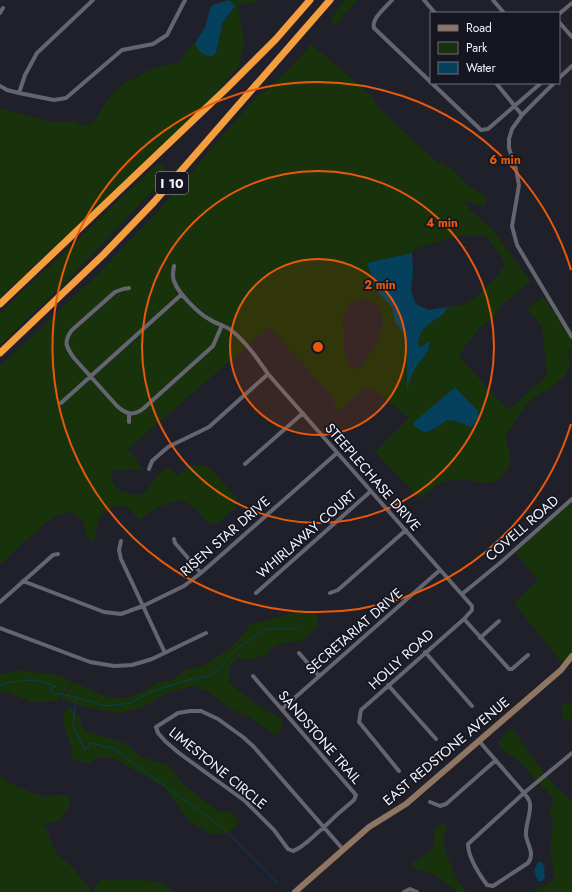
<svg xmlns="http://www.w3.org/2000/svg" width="572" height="892" font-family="Jost,sans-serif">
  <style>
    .green { fill: #18320b; fill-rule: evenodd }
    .water { fill: #05415d }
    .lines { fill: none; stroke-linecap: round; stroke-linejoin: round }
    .stream { stroke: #05415d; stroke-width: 1 }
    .street { stroke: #656572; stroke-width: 4 }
    .secondary { stroke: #907662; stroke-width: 6 }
    .highway { stroke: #f59e3d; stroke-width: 7 }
    .ring { fill: none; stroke: #e8590c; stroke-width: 2 }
    .labels { text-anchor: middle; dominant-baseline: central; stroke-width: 3.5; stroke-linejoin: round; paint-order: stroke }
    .shield { fill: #161621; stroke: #b1b1ba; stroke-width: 1 }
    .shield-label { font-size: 13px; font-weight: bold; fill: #f3f3fb }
    .street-label { font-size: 14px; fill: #f3f3fb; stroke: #161621 }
    .centre { fill: #e8590c; stroke: #161621; stroke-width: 2 }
    .ring-label { font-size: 12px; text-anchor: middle; font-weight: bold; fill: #e8590c; stroke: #161621; stroke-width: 3.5; stroke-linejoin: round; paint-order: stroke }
  </style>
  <rect width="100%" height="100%" fill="#20202a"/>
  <path class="green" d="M230 0H259L252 3 238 5 244 42 239 66 206 104 0 298V108L52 122 73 121 83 126 93 123 108 99 121 85 156 67 179 63 191 45 194 43 207 55H214C220 48 217 39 220 31 223 22 230 14 235 6Z
    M344 0H358L335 25 330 21Z
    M311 44 371 95 377 106 420 147 436 161 452 169 471 187 484 195 486 204 483 207 474 203 464 201 470 210 494 231 531 282 501 305 493 318 480 328 467 343 459 356 502 404 509 410 547 375 542 326 527 309 543 297 572 336V348L568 351 570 365 566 375 551 388 534 397 522 411 505 436C510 453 515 462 502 476 498 480 493 483 488 483 477 483 466 478 454 480 441 481 430 490 420 499L375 452 409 418 387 401 376 391 367 388 357 394 337 412 332 396 269 327 128 449 136 458 142 471 132 469 111 471C112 481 113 490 125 492 128 493 133 495 137 495 153 492 154 471 169 467L178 476 189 465 204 466 207 465 237 498 235 508 217 524 208 523 195 508 182 500C164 503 154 509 139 520 125 501 118 502 100 516V518C95 528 99 533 92 542 82 533 88 529 81 519 79 516 74 514 71 512L55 516 44 524 0 565V366L95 277 158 211 251 103 290 68ZM462 235 486 236 500 254 505 266C490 284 474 306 448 307 440 323 419 320 418 345L422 348 429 342C432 354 418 361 413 371 410 377 409 384 407 390V347L403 333 395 322 392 307 377 290 367 263 412 253 414 249ZM365 298 379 306 383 322 378 341 362 366 352 370 348 364 344 351V332L342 318 350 302ZM455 388 479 412 464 425 456 421 447 420 431 432Z
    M162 165 165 169 167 174 154 189 71 277 0 345V313L155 166Z
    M572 501V652L563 664 514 603 538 580 514 552Z
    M300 611H312L317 616 318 624 312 632 301 641 282 643 272 648 266 655 248 660 237 657 230 667 229 682C245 697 262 709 282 719V729L275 735 249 717 230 709 211 693 192 686 169 692 143 707 119 713 111 711 91 709 61 699 74 682 102 695 113 698H126L145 691 157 682 172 680 187 669 198 668 227 651 246 632 250 624Z
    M19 670 62 676 72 683 57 701 31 702 4 690 0 693V674Z
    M566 702 572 705 571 721 563 719 561 707Z
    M71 707 81 718 80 722 83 728 87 731 107 738 125 743 140 756 169 766 182 783 219 812H231L239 821 234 829 225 834H211L190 822 164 787 115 759 98 757 88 764 72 759 71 746 64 726V712Z
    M512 728C528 752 550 784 572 801V892H531L555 880 550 852 553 822 550 811 554 798 534 779 519 760 504 752 498 743 505 733Z
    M0 775 9 783 43 797 52 795H69L70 806 60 820 43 825 47 830 56 853 72 867 92 891 101 879C123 881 157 875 174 892H0Z
    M443 823 448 829 444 833V848L458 882 467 892H457L434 874 418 869 411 864 412 862C421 860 433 851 435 840 435 837 434 833 433 830L439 825Z"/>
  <path class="water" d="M229 0 234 4 235 6 222 24 216 53 212 56C203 56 200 52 195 45 197 38 202 34 205 27 208 20 208 12 212 5Z
    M412 253 413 271 411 292 416 304 428 310 448 307C440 323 419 321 418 345L422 347 429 341C431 354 419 360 414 371 410 377 409 385 407 392V347L403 333 395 322 392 307 377 291 367 263Z
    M455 387 479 412 476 422 471 427 456 421 447 420C435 428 424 440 413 423Z
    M538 862H541L544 865 545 877 542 881H538L534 871Z"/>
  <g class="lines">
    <path class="stream" d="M0 685 10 682 36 680 56 686 50 689 53 693 76 697 73 725 85 750 91 743 114 749 222 827 278 884
      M76 697 105 706 130 703 151 692 184 681 212 675 237 649 266 629H298"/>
    <path class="street" d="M392 0C386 7 371 19 374 28L481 130 488 129 541 83
      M424 0 435 13
      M493 0 504 13
      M0 13 3 8
      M559 14 572 3
      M559 22 572 37
      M559 78 572 66
      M496 83 522 115
      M554 83 522 115 512 129 509 139V148L516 169 519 185 512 226 517 245 572 337
      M0 86 7 90 19 93 54 100 66 98 122 50 153 44 167 35 185 0
      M19 93 25 75 37 53 93 0
      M174 266C173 271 172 276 174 281 178 293 199 314 209 319 216 324 224 325 231 330 246 342 257 358 268 374L472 606V610L464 619 361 710 359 722 399 771
      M129 288 123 289 115 292 72 330C63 342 66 347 74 358L117 406C127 415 134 416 144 408L213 346 222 325
      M61 403 182 294
      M129 414V422
      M245 464 303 413
      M149 469 152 461 168 447 209 427 268 374
      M174 539 175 543 201 573
      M121 541 119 550 121 559 165 653
      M23 581 104 612 121 614 143 606 184 586 201 573 337 453
      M256 593 371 491
      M330 593 338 590 406 530
      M462 594 500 563 572 499
      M0 602 53 555 58 554
      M464 619 509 669H512L528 655
      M0 628 90 662 114 666 132 665 152 659 206 633
      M480 638 499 621
      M425 652 472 706
      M299 653 319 676
      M253 676 356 795 354 800C343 809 333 818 323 828 313 836 304 847 293 851L288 849 274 830 245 801 179 753 165 741 158 733 156 727 178 713 190 711H201L218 719 243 737 254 747 341 847 343 850
      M388 685 436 739
      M282 709 440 570
      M479 741 524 793C527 797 530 800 530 804 531 815 525 825 526 836 528 846 535 854 528 863L493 886 487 885C479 874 468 858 468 844L524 793 572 753
      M430 802 440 806 446 804 496 760
      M404 892 410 889 417 892"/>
    <path class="secondary" d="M295 892 369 827 406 804 561 670 572 656"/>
    <path class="highway" d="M0 304 227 88 276 39 310 0
      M0 353 103 255 154 202 330 0"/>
  </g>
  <circle cx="318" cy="347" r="88" fill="#e8590c" fill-opacity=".12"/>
  <g class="ring">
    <circle cx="318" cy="347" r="88"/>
    <circle cx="318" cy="347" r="176"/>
    <path d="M571 424A265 265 0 1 1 571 270"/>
  </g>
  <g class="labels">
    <rect class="shield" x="156" y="172" width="32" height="22" rx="3"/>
    <g class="shield-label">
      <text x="172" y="183">I 10</text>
    </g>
    <g class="street-label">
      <text transform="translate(373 477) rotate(49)">STEEPLECHASE DRIVE</text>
      <text transform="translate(522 528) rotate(-41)">COVELL ROAD</text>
      <text transform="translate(306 534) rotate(-41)">WHIRLAWAY COURT</text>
      <text transform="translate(225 536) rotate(-41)">RISEN STAR DRIVE</text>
      <text transform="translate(354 631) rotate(-41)">SECRETARIAT DRIVE</text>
      <text transform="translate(401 659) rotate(-42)">HOLLY ROAD</text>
      <text transform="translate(320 737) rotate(49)">SANDSTONE TRAIL</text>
      <text transform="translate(446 751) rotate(-40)">EAST REDSTONE AVENUE</text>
      <text transform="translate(218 768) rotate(39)">LIMESTONE CIRCLE</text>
    </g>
  </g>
  <circle cx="318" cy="347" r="6" class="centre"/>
  <g class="ring-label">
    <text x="505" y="164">6 min</text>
    <text x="442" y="227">4 min</text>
    <text x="380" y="289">2 min</text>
  </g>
  <rect x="430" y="12" width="130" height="72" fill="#161621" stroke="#6e6e78"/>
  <rect x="438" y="25" width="20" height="6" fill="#907662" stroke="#6e6e78"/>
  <text x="466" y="32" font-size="12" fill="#f3f3fb">Road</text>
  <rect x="438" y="42" width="20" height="12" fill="#18320b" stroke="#6e6e78"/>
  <text x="466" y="52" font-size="12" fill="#f3f3fb">Park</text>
  <rect x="438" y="62" width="20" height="12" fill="#05415d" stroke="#6e6e78"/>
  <text x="466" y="72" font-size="12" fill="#f3f3fb">Water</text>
</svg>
